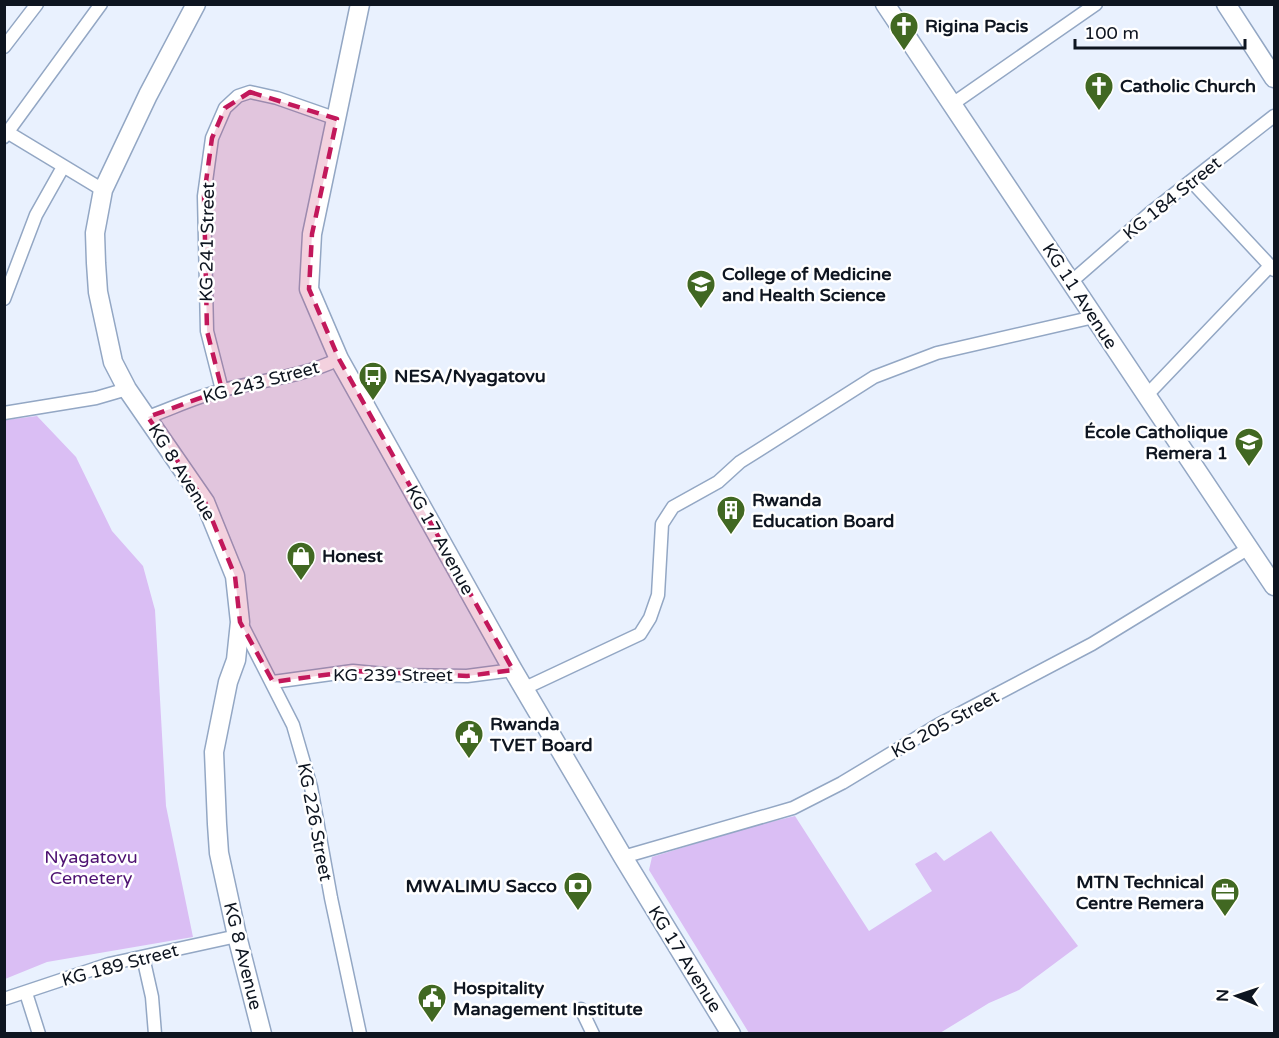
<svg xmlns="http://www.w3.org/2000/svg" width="1279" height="1038" font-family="'Varela Round',sans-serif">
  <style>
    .green { fill: #dabef4 }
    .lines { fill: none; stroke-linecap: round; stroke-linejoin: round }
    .street-casing { stroke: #93a7c4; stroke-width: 15 }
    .secondary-casing { stroke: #93a7c4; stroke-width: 21 }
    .street { stroke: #fff; stroke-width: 12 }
    .secondary { stroke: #fff; stroke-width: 18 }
    .marked { fill: #c2185b; fill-opacity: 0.2; stroke: #c2185b; stroke-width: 4.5; stroke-dasharray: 12 8; stroke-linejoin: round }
    .labels { text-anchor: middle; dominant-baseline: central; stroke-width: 5; stroke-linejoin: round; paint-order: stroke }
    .poi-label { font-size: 18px; font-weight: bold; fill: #0e1520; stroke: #fff; text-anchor: start }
    .street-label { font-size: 18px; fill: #0e1520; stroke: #fff }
    .park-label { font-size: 18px; fill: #4e1272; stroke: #fff }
  </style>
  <rect width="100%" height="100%" fill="#e9f1fe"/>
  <path class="green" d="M37 416 76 457 112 531 143 566 155 610 166 806 193 937 47 962 5 979V420Z
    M795 816 869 931 932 891 915 864 936 852 944 861 991 831 1078 946 1019 990 989 1003 940 1033H749L649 870 652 857 746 828Z"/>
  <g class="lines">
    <g class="street-casing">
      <path id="street" d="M4 47 37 4
        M951 105 1096 4
        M7 132 103 190
        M4 137 101 4
        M1192 182 1274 270
        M1072 281 1150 213 1274 116
        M4 299 36 215 63 167
        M222 390 207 331 204 196 212 138 225 108 238 96 250 92 277 98 337 119
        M1146 396 1270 266
        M4 413 96 398 127 389
        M148 417C173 408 198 396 223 390 262 380 302 377 339 359
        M241 623 293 725 311 787 331 898 360 1034
        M273 682 353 671 395 675 467 676 513 670
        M525 688 640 634 650 618 658 595 662 524 673 507 718 482 740 462 874 377 937 353 1094 317
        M623 857 793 808 842 783 938 725 1092 644 1249 548
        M143 957 152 997 155 1034
        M26 993 39 1034
        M4 999 109 964 237 936
        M581 1009 593 1034"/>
    </g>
    <g class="secondary-casing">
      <path id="secondary" d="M196 4 148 95 103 190 95 233 96 263 98 292 113 362 127 389 205 502 235 576 240 622 236 660 228 682 214 752 217 824 219 853 237 936 262 1034
        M360 4 312 234 309 289 339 359 513 670 623 857 731 1034
        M885 4 1274 586
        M1226 4 1274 78"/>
    </g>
    <use href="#street" class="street"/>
    <use href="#secondary" class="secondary"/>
  </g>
  <path class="marked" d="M250 92 337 119 312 234 309 289 339 359 513 670 467 676 353 671 273 682 240 622 235 576 205 502 148 417 222 390 207 331 204 196 212 138 225 108Z"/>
  <defs>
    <g id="church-pin" transform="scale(1.5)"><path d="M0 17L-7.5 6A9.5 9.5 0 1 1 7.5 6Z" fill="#416822" stroke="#fff"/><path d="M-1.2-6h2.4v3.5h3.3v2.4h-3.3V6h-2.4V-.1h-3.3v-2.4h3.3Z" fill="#fff"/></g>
    <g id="university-pin" transform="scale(1.5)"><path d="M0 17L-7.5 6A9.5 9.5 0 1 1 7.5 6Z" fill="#416822" stroke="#fff"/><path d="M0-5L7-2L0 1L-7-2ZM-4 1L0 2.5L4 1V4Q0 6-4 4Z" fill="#fff"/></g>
    <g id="bus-pin" transform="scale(1.5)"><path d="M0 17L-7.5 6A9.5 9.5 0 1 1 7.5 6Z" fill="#416822" stroke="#fff"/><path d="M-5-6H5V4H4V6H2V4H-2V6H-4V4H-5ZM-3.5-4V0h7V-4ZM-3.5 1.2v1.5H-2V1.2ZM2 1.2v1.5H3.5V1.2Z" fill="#fff"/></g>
    <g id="school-pin" transform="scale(1.5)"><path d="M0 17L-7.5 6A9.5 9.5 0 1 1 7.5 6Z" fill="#416822" stroke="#fff"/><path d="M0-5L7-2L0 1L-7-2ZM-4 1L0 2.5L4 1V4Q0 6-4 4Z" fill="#fff"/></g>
    <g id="building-pin" transform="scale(1.5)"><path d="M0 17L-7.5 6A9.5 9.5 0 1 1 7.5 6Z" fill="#416822" stroke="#fff"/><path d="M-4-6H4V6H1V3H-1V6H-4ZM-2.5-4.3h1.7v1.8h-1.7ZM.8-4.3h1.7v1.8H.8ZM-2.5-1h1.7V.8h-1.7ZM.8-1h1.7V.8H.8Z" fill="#fff"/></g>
    <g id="shop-pin" transform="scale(1.5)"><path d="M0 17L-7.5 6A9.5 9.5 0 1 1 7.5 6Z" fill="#416822" stroke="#fff"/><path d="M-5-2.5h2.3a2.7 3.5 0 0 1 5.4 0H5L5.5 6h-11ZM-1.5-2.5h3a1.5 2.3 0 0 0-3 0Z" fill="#fff"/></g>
    <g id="civic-pin" transform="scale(1.5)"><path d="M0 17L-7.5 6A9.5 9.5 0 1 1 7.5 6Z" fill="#416822" stroke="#fff"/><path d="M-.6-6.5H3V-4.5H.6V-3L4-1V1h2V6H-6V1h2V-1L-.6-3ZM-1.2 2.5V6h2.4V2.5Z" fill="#fff"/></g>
    <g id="bank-pin" transform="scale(1.5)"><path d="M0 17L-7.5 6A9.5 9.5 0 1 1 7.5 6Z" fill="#416822" stroke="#fff"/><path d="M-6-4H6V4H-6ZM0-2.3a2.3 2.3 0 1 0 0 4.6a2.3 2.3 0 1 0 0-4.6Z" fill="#fff"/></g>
    <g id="office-pin" transform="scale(1.5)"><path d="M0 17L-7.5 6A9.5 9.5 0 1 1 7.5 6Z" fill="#416822" stroke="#fff"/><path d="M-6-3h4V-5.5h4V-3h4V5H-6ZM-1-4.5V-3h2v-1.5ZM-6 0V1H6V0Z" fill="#fff"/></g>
  </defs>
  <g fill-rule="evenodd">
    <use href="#church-pin" x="904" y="26"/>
    <use href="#church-pin" x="1099" y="86"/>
    <use href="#university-pin" x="701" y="284"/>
    <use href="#bus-pin" x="373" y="376"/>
    <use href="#school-pin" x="1249" y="442"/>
    <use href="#building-pin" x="731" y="510"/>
    <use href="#shop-pin" x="301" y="556"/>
    <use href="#civic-pin" x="469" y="734"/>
    <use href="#bank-pin" x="578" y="886"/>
    <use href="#office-pin" x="1225" y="892"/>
    <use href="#civic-pin" x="432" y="998"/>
  </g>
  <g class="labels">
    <g class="poi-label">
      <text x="925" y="26">Rigina Pacis</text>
      <text x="1120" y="86">Catholic Church</text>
      <text x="722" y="274">College of Medicine<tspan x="722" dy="21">and Health Science</tspan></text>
      <text x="394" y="376">NESA/Nyagatovu</text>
      <text x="1228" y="432" text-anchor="end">École Catholique<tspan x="1228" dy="21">Remera 1</tspan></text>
      <text x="752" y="500">Rwanda<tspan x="752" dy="21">Education Board</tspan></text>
      <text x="322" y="556">Honest</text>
      <text x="490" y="724">Rwanda<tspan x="490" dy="21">TVET Board</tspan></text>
      <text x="1204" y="882" text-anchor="end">MTN Technical<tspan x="1204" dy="21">Centre Remera</tspan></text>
      <text x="557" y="886" text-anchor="end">MWALIMU Sacco</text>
      <text x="453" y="988">Hospitality<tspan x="453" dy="21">Management Institute</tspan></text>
    </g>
    <g class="street-label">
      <text transform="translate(1172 198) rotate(-39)">KG 184 Street</text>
      <text transform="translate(207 242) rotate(-89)">KG 241 Street</text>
      <text transform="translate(1080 296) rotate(57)">KG 11 Avenue</text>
      <text transform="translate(261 382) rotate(-15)">KG 243 Street</text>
      <text transform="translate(182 472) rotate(58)">KG 8 Avenue</text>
      <text transform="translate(440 540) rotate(61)">KG 17 Avenue</text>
      <text x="393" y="675">KG 239 Street</text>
      <text transform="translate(945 724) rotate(-29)">KG 205 Street</text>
      <text transform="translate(315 822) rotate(79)">KG 226 Street</text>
      <text transform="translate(243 956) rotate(76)">KG 8 Avenue</text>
      <text transform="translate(685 959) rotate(58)">KG 17 Avenue</text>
      <text transform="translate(120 965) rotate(-15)">KG 189 Street</text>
    </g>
    <g class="park-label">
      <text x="91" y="857">Nyagatovu<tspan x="91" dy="21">Cemetery</tspan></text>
    </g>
  </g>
  <rect width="1279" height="1038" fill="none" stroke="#0e1520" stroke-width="12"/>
  <g transform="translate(1237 996) rotate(272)" stroke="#ffffff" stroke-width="4.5" paint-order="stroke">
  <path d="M0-4.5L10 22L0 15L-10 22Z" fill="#0e1520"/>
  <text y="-9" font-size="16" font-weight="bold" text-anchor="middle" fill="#0e1520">N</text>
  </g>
  <path d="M1075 39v9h170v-9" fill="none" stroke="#0e1520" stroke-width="3"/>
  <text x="1084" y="39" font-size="18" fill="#0e1520" stroke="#ffffff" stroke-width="4.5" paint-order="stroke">100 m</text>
</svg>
